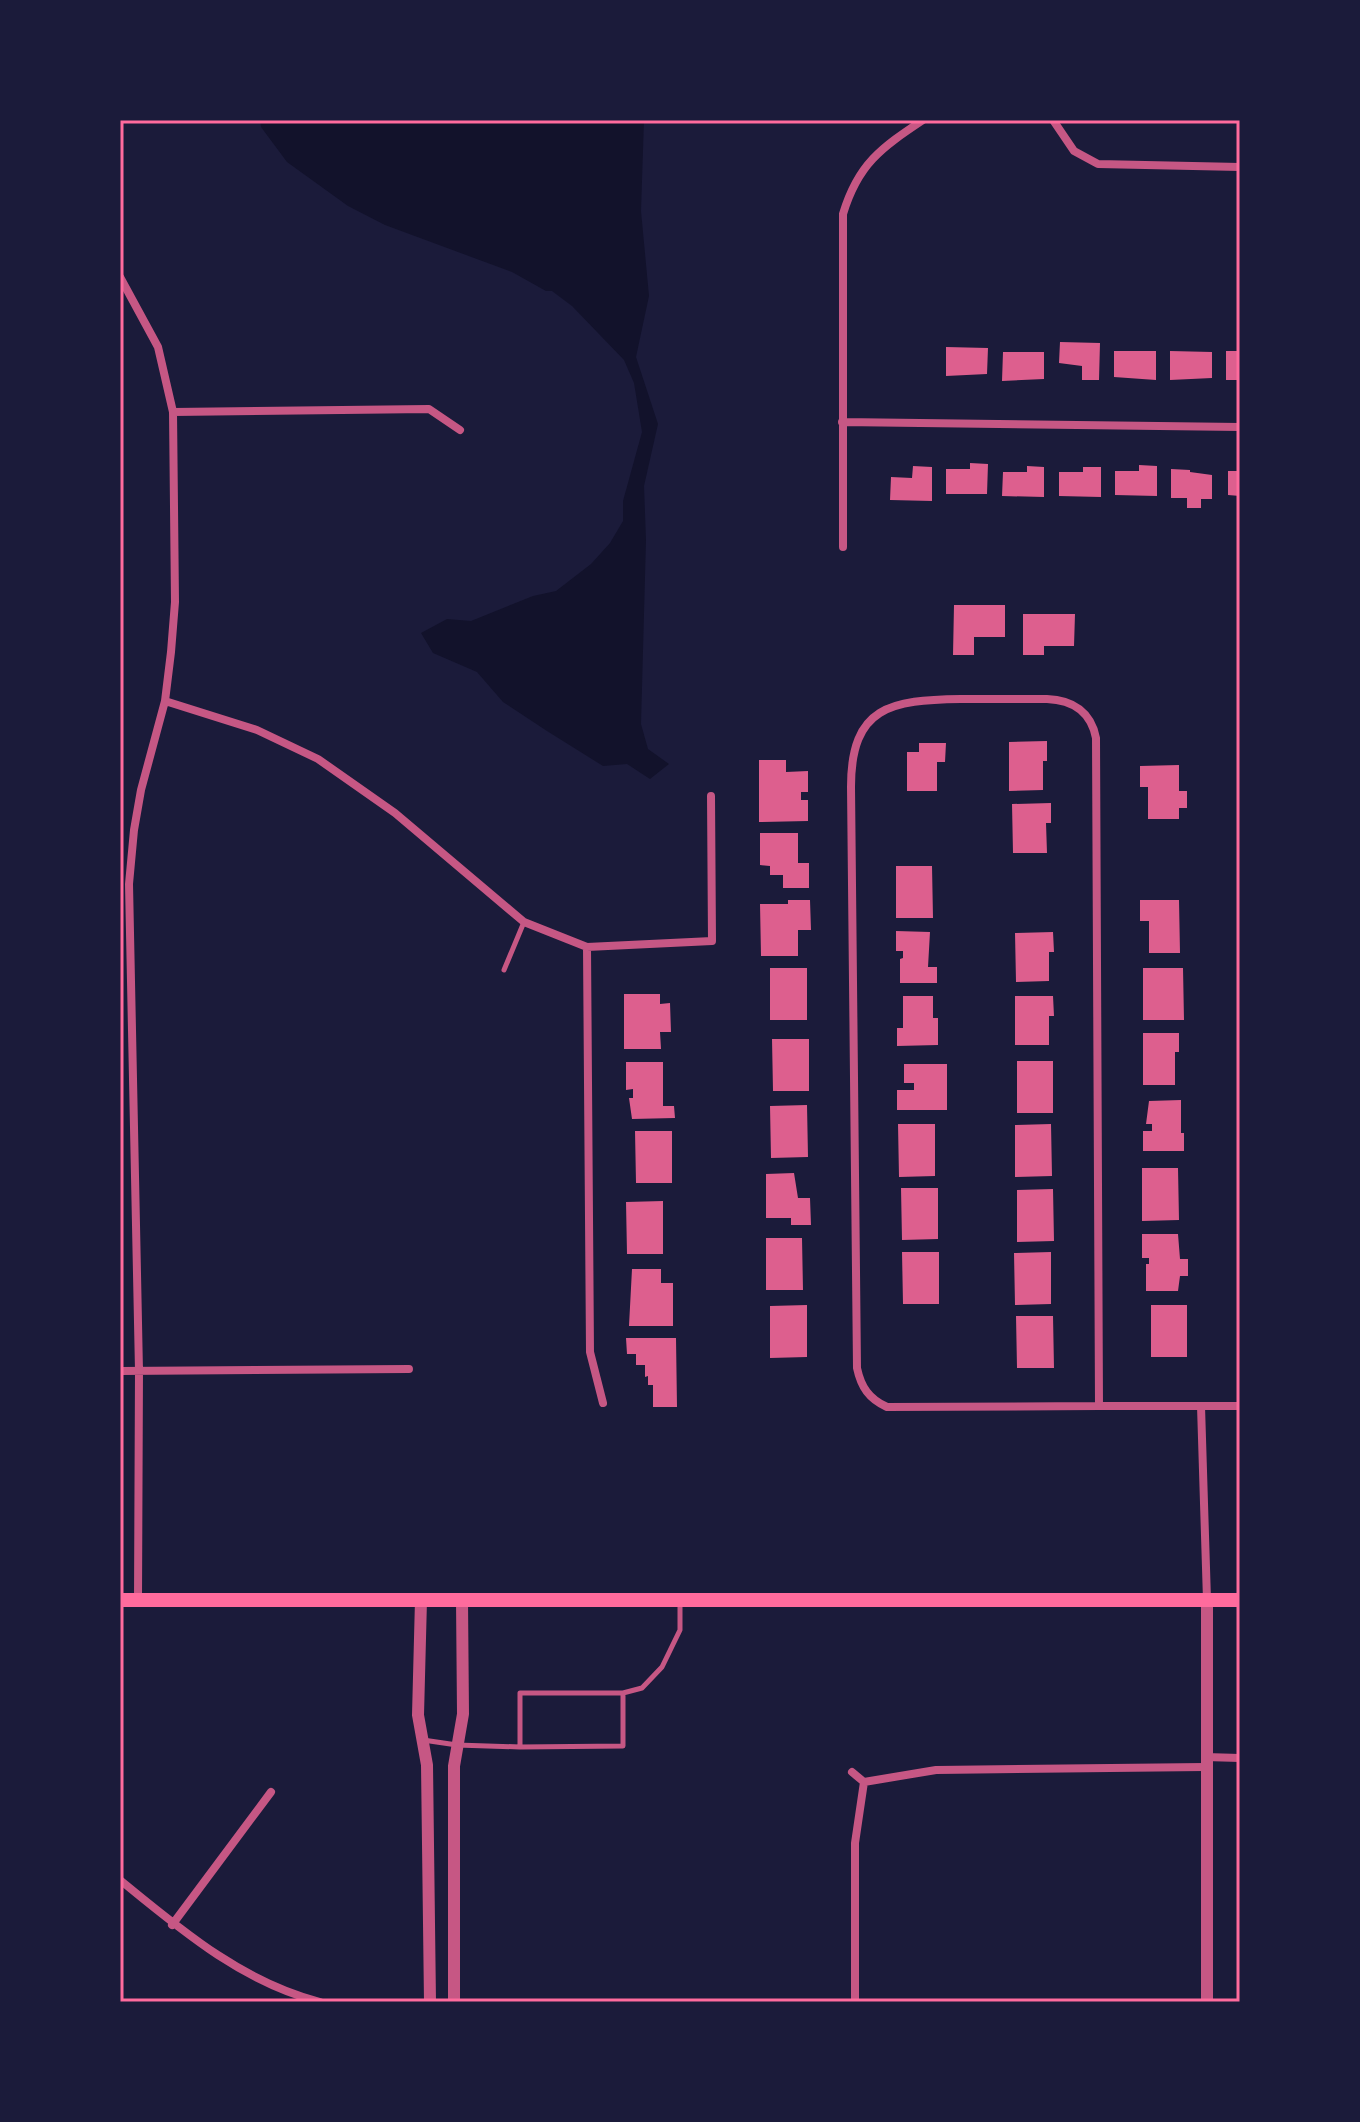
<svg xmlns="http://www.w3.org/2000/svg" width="1360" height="2122" font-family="Helvetica,sans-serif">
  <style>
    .water { fill: #12122b }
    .building { fill: #dd5f8e }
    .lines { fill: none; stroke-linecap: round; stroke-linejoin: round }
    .service { stroke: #c65784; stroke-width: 5 }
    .minor { stroke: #c65784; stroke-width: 8 }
    .tertiary { stroke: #c65784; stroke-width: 12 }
    .secondary { stroke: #ff6b9d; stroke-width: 14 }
    .neatline { fill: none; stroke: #ff6b9d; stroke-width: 3 }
  </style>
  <rect width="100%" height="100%" fill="#1b1b3a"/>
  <path class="water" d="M260 120H644L641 211 649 296 636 357 658 424 644 486 646 540 641 724 648 749 669 764 650 779 627 764 603 766 547 731 503 702 477 672 433 653 421 633 447 619 471 621 533 596 556 591 591 564 610 543 623 521V501L642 432 634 383 624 360 572 306 552 291H546L512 272 385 225 348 206 287 162 261 127Z"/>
  <path class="building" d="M1060 342 1100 343 1099 380H1082V366L1059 363Z
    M946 347 988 348 987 374 946 376Z
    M1114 351H1156V380L1114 377Z
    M1170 351 1212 352V378L1170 380Z
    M1226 351H1240V380H1226Z
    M1003 352H1044V379L1002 381Z
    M970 463 988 464 987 494H946V469H970Z
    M1139 465 1157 466V496L1115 495V471H1139Z
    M913 466 932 467V501L890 500 891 477 912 478Z
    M1027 466 1044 467V497L1002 496 1003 472H1027Z
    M1083 467H1101V497L1059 496V472H1083Z
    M1171 469 1190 470V472L1212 475V499H1201V508H1187V498H1171Z
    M1228 471H1240V496L1228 495Z
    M954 605H1005V637H974V655H953Z
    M1023 614H1075L1074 646H1044V655H1023Z
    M1047 741V761H1043V790L1009 791V742Z
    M919 743H946L945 762H937V791H907V752H919Z
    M759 760H786V772L808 771V792H801V800H808V821L759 822Z
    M1179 765V791H1187V808H1179V819H1148V787H1140V766Z
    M1051 803V823H1046L1047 853H1013L1012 804Z
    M760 833H798V863H809V888H783V875H770V866L760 865Z
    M896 866H932L933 918H896Z
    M788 900H810L811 930H798V956H761L760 904H788Z
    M1140 900H1179L1180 953H1149V921H1140Z
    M896 931 930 932 928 967H937V983H900V959L903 958V951H896Z
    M1053 932 1054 952H1049V981L1016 982 1015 933Z
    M770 968H807V1020H770Z
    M1143 968H1183L1184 1020H1143Z
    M624 994H660V1004L670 1003 671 1032H660L661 1049H624Z
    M903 996H933V1018H938V1045L897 1046V1028H903Z
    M1015 996H1053L1054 1016H1049V1045H1015Z
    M1143 1033H1179V1052H1175V1085H1143Z
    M772 1039H809V1091H773Z
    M1017 1061H1053V1113H1017Z
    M626 1062H663V1106H674L675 1118 632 1119 629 1098H633V1089L626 1090Z
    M904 1064H947V1110H897V1090H914V1083H904Z
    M1181 1100V1133H1184V1151H1143V1131H1152V1124H1146L1149 1101Z
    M807 1105 808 1157 771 1158 770 1106Z
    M898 1124H935V1176L899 1177Z
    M1051 1124 1052 1176 1015 1177V1125Z
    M635 1131H672V1183H636Z
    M1142 1168H1178L1179 1220 1142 1221Z
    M794 1173 798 1198H810L811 1225H791V1218H766V1174Z
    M901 1188H938V1239L902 1240Z
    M1053 1189 1054 1241 1017 1242V1190Z
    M663 1201V1254H627L626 1202Z
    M1142 1234H1178L1180 1259H1188V1276H1180L1178 1291H1146V1264H1149V1258H1142Z
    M766 1238H802L803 1290H766Z
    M902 1252H939V1304H903Z
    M1051 1252V1304L1015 1305 1014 1253Z
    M632 1269H661V1283H673V1326H629Z
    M807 1305V1357L770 1358V1306Z
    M1151 1305H1187V1357H1151Z
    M1016 1316H1053L1054 1368H1017Z
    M626 1338H676L677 1407H653V1385H648V1376L645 1377V1365H636V1354H627Z"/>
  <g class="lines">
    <path class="service" d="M504 970 524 922
      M423 1740 457 1745 520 1747V1693H623L642 1688 662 1667 680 1630V1601
      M520 1747 623 1746V1693"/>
    <path class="minor" d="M1053 120 1074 151 1098 164 1240 167
      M120 277 158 347 173 412 175 602 171 652 165 701 141 790 134 830 129 884 139 1371 138 1600
      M173 412 429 409 460 430
      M842 422 1240 427
      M843 547V214C858 164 881 148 923 120
      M1047 699C1073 700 1091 712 1096 738L1099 1406 887 1407C869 1399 861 1387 857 1368L851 787C851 706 891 700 961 699 990 699 1019 699 1047 699Z
      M165 701 257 730 318 759 395 813 524 922 587 947 590 1352 603 1403
      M587 947 712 941 711 796
      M120 1371 409 1369
      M1099 1406H1240
      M1201 1406 1207 1600
      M1205 1757 1240 1758
      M852 1772 864 1782
      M120 1880C181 1930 242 1982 320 2002
      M172 1925 271 1792
      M855 2002V1843L864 1782 936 1770 1205 1767"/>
    <path class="tertiary" d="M421 1600 418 1715 427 1765 430 2002
      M454 2002V1766L463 1714 462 1600
      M1207 2002V1600"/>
    <path class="secondary" d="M120 1600H1240"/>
  </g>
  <rect width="1360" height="2122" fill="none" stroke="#1b1b3a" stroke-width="244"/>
  <rect x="122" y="122" width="1116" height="1878" class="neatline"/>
</svg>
